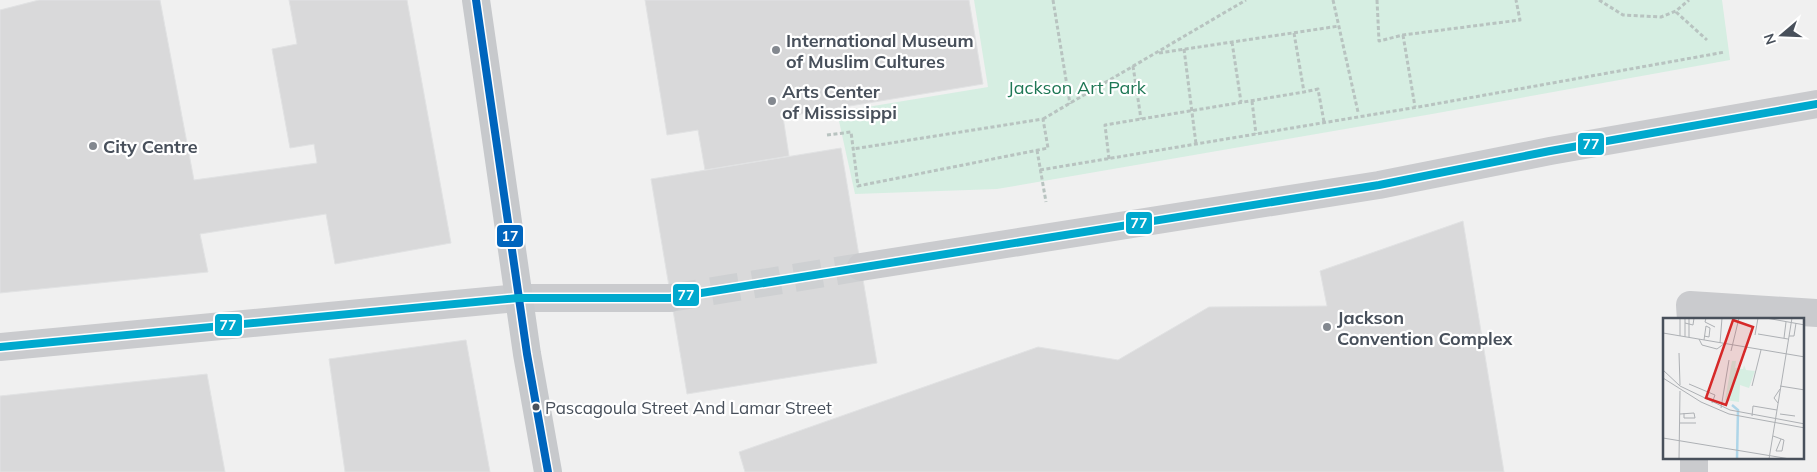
<svg xmlns="http://www.w3.org/2000/svg" width="1817" height="472" font-family="Mulish,sans-serif">
  <style>
    .green { fill: #d6eee2 }
    .building { fill: #d9d9da; stroke: #e1e2e3 }
    .lines { fill: none; stroke-linecap: round; stroke-linejoin: round }
    .minor-tunnel { stroke: #ced0d2; stroke-width: 28; stroke-dasharray: 28 14; stroke-linecap: butt }
    .path { stroke: #b8c3c0; stroke-width: 3; stroke-dasharray: 4 2.5; stroke-linecap: butt }
    .minor { stroke: #cacbce; stroke-width: 28 }
    .major { stroke: #c7c9cc; stroke-width: 28 }
    .bus-1-casing { stroke: #fff; stroke-width: 11 }
    .bus-2-casing { stroke: #fff; stroke-width: 11 }
    .bus-1 { stroke: #0065bd; stroke-width: 8 }
    .bus-2 { stroke: #00a9ce; stroke-width: 8 }
    .poi-dot { fill: #83888f; stroke: #fff; stroke-width: 2 }
    .bus-dot { fill: #48505b; stroke: #fff; stroke-width: 2 }
    .labels { text-anchor: middle; dominant-baseline: central; stroke-width: 4.5; stroke-linejoin: round; paint-order: stroke }
    .bus-label { font-size: 17px; fill: #48505b; stroke: #fff; text-anchor: start }
    .poi-label { font-size: 18px; font-weight: bold; fill: #48505b; stroke: #fff; text-anchor: start }
    .park-label { font-size: 18px; fill: #1e7755; stroke: #fff }
    .inset-river { fill: none; stroke: #aed5e8; stroke-width: 2.5 }
    .inset-road { fill: none; stroke: #adb0b4; stroke-width: 1 }
    .view { fill: #d62828; fill-opacity: 0.15; stroke: #d62828; stroke-width: 2.5 }
    .inset-edge { fill: none; stroke: #48505b; stroke-width: 2.5 }
    .line-badge { stroke: #fff; stroke-width: 2 }
    .badge-label { font-size: 14px; text-anchor: middle; font-weight: bold; fill: #fff }
  </style>
  <rect width="100%" height="100%" fill="#f0f0f0"/>
  <path class="green" d="M974 0H1722L1730 60 1432 114 997 189 855 194 837 112 988 87Z"/>
  <path class="building" d="M39 0H160L194 180 317 163 314 144 290 148 272 49 297 44 289 0H407L451 243 335 264 326 214 200 234 208 272 0 293V10Z
    M645 0H969L983 84 783 117 789 156 705 170 698 130 667 135Z
    M841 148 877 363 687 394 651 179Z
    M1463 221 1504 472H745L739 452 1038 347 1118 360 1209 307 1327 306 1320 271Z
    M466 340 490 472H345L329 359Z
    M207 374 225 472H0V396Z"/>
  <g class="lines">
    <path class="minor-tunnel" d="M670 298 861 267"/>
    <path class="path" d="M1053 0 1070 104
      M1333 0 1358 112
      M1377 0 1379 41 1403 35 1520 20 1516 0
      M1599 0 1623 15 1661 17 1676 11 1689 0
      M1676 12 1707 40
      M1294 33 1304 92
      M1403 35 1415 107
      M1232 42 1241 102
      M1184 49 1196 144
      M1159 53 1339 26
      M1133 66 1141 119
      M1252 101 1256 134
      M1043 119 1246 0
      M827 135 851 132 858 186 1048 148 1043 119 853 149
      M1037 150 1046 202
      M1109 159 1105 125 1304 92 1318 89 1324 122
      M1040 170 1424 106 1725 52"/>
    <path class="minor" d="M861 267 1379 185 1550 151 1817 104
      M1691 320 1690 305 1817 313
      M0 347 518 298H670
      M1694 458V472"/>
    <path class="major" d="M476 0 527 354 548 472"/>
    <g class="bus-1-casing">
      <path id="bus-1" d="M476 0 527 354 548 472"/>
    </g>
    <g class="bus-2-casing">
      <path id="bus-2" d="M0 347 518 298H670L1379 185 1550 151 1817 104"/>
    </g>
    <use href="#bus-1" class="bus-1"/>
    <use href="#bus-2" class="bus-2"/>
  </g>
  <g class="poi-dot">
    <circle cx="776" cy="50" r="5"/>
    <circle cx="772" cy="101" r="5"/>
    <circle cx="93" cy="146" r="5"/>
    <circle cx="1327" cy="327" r="5"/>
  </g>
  <circle class="bus-dot" cx="536" cy="407" r="4.5"/>
  <g class="labels">
    <g class="bus-label">
      <text x="545" y="407">Pascagoula Street And Lamar Street</text>
    </g>
    <g class="poi-label">
      <text x="786" y="40">International Museum<tspan x="786" dy="21">of Muslim Cultures</tspan></text>
      <text x="782" y="91">Arts Center<tspan x="782" dy="21">of Mississippi</tspan></text>
      <text x="103" y="146">City Centre</text>
      <text x="1337" y="317">Jackson<tspan x="1337" dy="21">Convention Complex</tspan></text>
    </g>
    <g class="park-label">
      <text x="1077" y="87">Jackson Art Park</text>
    </g>
  </g>
  <g transform="translate(1663 318)">
    <rect width="141" height="141" fill="#f0f0f0"/>
    <path d="M69 43H73L72 50 80 51 81 47 83 52 92 53 86 70 77 67 76 84 62 82Z" fill="#d6eee2"/>
    <path class="inset-river" d="M69 87 75 92 74 141"/>
    <path class="inset-road" d="M17 0V18M43 0 42 4 52 9M103 0 142 7M22 5 30 7 31 0M0 15 142 39M95 16 125 21M92 17 95 0M126 18H131L133 5M22 19V0M26 19V0M121 20 123 4M36 21 39 27 54 31 62 25M41 22 43 8 47 10 46 19 41 18M57 25 59 0M68 33 76 0M16 35 17 67M0 52 17 68 67 92 142 106M0 60 38 84 66 96 142 110M26 66 52 77 49 85M89 68 98 32M117 68 142 72M115 85 111 80 117 71M58 90 66 42M17 96 31 95 32 100H21V95M117 96 132 98M89 98 90 88 114 92M17 105H33M110 118 121 122 119 133H113L118 121M0 120 127 141M16 141 17 73M106 141 129 0"/>
    <path class="view" d="M70 2 90 9 63 87 43 80Z"/>
    <rect width="141" height="141" class="inset-edge"/>
  </g>
  <g class="line-badge">
    <rect x="1577" y="132" width="28" height="24" rx="5" fill="#00a9ce"/>
    <rect x="1125" y="211" width="28" height="24" rx="5" fill="#00a9ce"/>
    <rect x="496" y="224" width="28" height="24" rx="5" fill="#0065bd"/>
    <rect x="672" y="283" width="28" height="24" rx="5" fill="#00a9ce"/>
    <rect x="214" y="313" width="29" height="24" rx="5" fill="#00a9ce"/>
  </g>
  <g class="badge-label">
    <text x="1591" y="149">77</text>
    <text x="1139" y="228">77</text>
    <text x="510" y="241">17</text>
    <text x="686" y="300">77</text>
    <text x="228" y="330">77</text>
  </g>
  <g transform="translate(1782 35) rotate(251)" stroke="#ffffff" stroke-width="4" paint-order="stroke">
  <path d="M0-4L9 19L0 12L-9 19Z" fill="#48505b"/>
  <text y="-8" font-size="14" font-weight="bold" text-anchor="middle" fill="#48505b">N</text>
  </g>
</svg>
